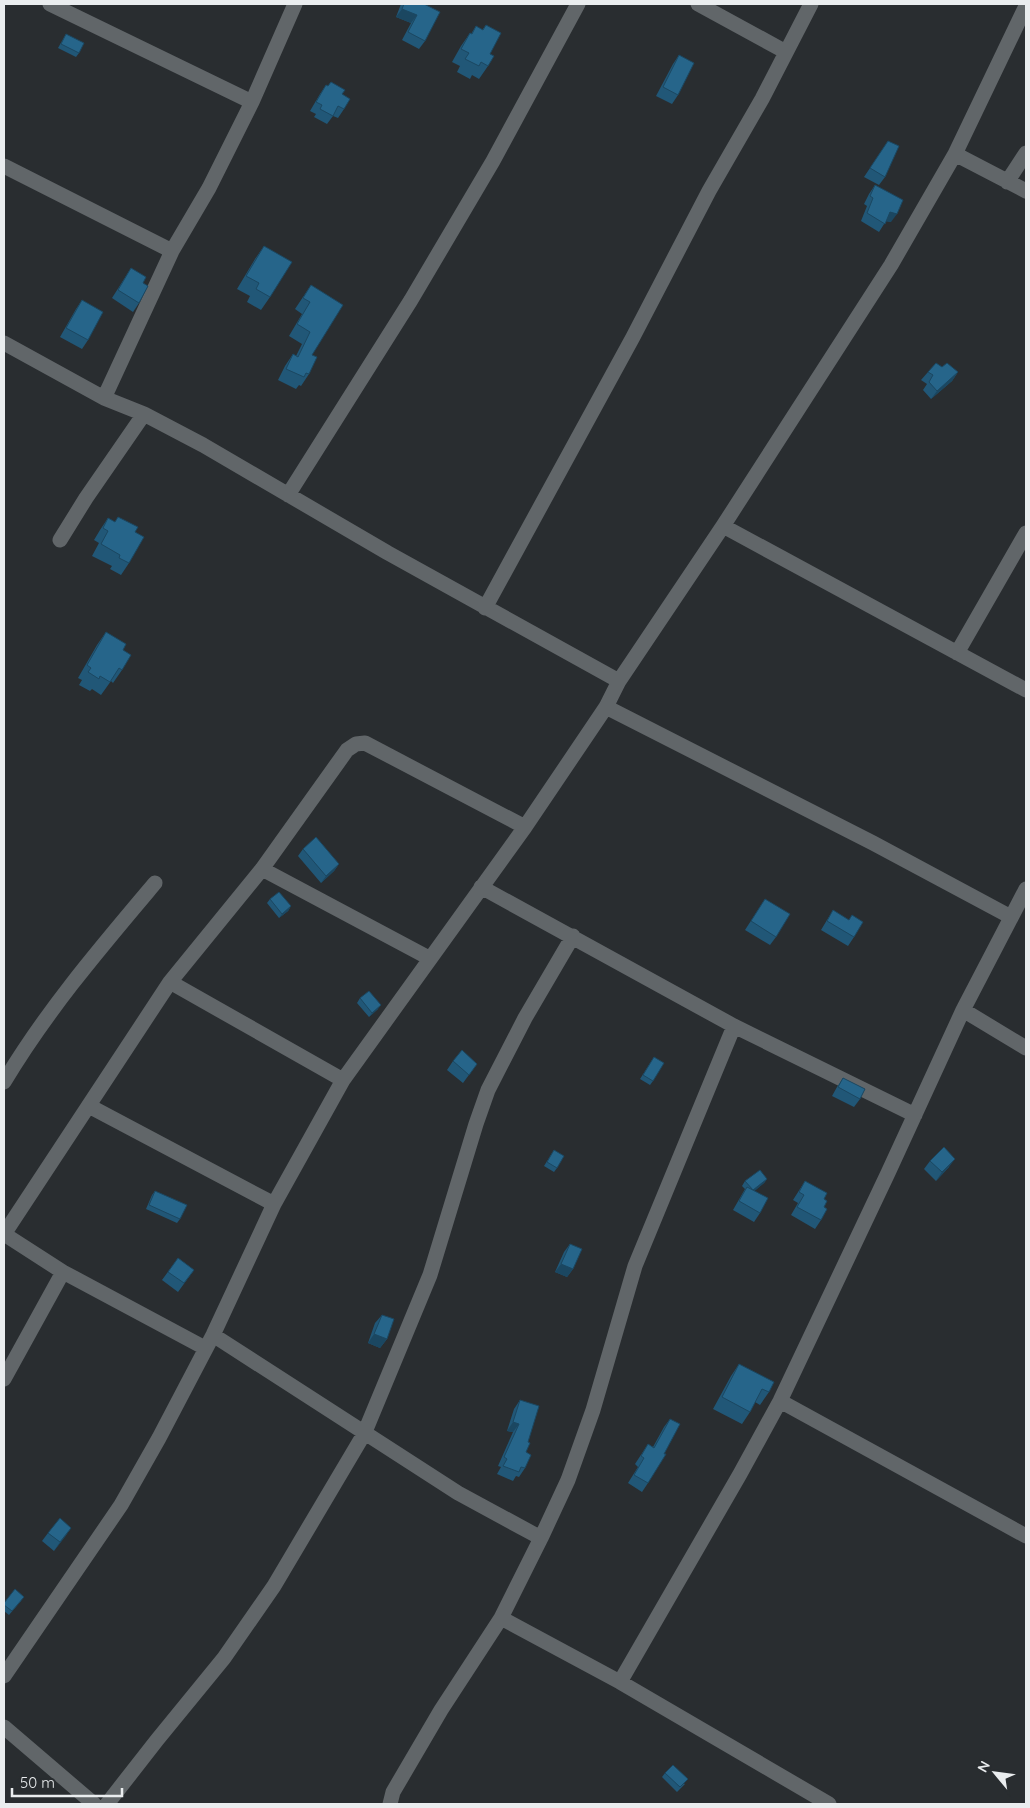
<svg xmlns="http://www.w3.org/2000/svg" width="1030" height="1808" font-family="Quicksand,sans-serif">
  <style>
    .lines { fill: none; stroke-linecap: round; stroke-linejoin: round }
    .minor { stroke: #616669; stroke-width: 15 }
    .wall { fill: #215777 }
    .shaded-wall { fill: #1b4761 }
    .building { fill: #26658a; stroke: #1b4761 }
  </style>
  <rect width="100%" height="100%" fill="#292d30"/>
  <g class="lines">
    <path class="minor" d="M50 4 252 102
      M698 4 786 52
      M955 154 1026 191
      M4 166 172 251
      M1007 182 1026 153
      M4 343 104 398 144 414 203 445 388 553 619 681
      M104 398 172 251 209 188 252 102 295 4
      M288 495 411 300 493 161 578 4
      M723 526 1026 690
      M60 540 86 498 144 414
      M485 608 633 337 709 191 762 99 811 4
      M957 653 1026 533
      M606 707 873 843 1011 917
      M262 869 429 958
      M481 887 734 1026 915 1115
      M170 982 343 1080
      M963 1010 1026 1048
      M4 1082C47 1010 101 947 155 883
      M89 1106 274 1204
      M4 1234 170 982 262 869 347 750 356 744 365 743 525 827
      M4 1234 63 1272 205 1348
      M213 1335 458 1493 541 1538
      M4 1379 63 1272
      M780 1401 1026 1536
      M501 1618 620 1682 829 1804
      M4 1676 121 1505 159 1438 213 1335 274 1204 343 1080 525 827 606 707 619 681 723 526 891 265 955 154 1026 6
      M620 1682 740 1474 780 1401 888 1173 963 1010 1026 889
      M4 1727 94 1804
      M107 1804 157 1740 224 1658 274 1586 364 1434 430 1275 476 1124 488 1090 525 1018 573 936
      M390 1804 393 1792 441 1710 501 1618 541 1538 568 1480 593 1410 635 1266 734 1026"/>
  </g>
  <path class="wall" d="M401 4H424L425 41 419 49 402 40 411 23 396 17Z
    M486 25 490 54 488 66 479 79 472 75 470 79 457 72 460 66 452 62 461 46 470 33 471 34 476 26 482 30Z
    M66 34 79 53 76 57 58 48Z
    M679 55 678 95 672 104 656 96 673 64Z
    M331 82 342 94 344 109 338 118 333 116 327 124 314 117 316 114 310 111 320 94 326 85 328 86Z
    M888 141 885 177 879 185 864 177Z
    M875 185 891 222 886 221 879 232 861 221 867 206 864 204 869 194Z
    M264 246 270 297 261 310 247 302 250 296 237 289 255 259Z
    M131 268 143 283 139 303 133 312 112 298Z
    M311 285 312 355 309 374 301 386 299 385 296 389 278 380 285 366 293 354 296 356 302 344 289 336 302 314 295 309Z
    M82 300 88 340 82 349 60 337 76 309Z
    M942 367 958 372 952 381 931 399 923 390 927 384 921 380 928 372Z
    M118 517 135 532 129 563 121 575 110 569 112 566 92 556 99 543 94 540 100 530 108 518 115 522Z
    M106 632 123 650 122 670 113 683 111 681 101 695 92 689 90 691 79 685 82 680 78 678 97 645Z
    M303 849 339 864 334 871 321 883 298 856Z
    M270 899 291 906 288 911 279 918 267 903Z
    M765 899 776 937 770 945 745 930Z
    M833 910 854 937 848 946 821 930Z
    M360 998 378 1009 369 1017 357 1003Z
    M654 1057 653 1081 650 1085 640 1079Z
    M453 1061 477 1064 463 1083 447 1070Z
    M843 1078 860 1099 854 1107 832 1096 837 1087Z
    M554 1150 557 1168 554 1172 544 1166Z
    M930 1161 949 1167 936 1181 924 1169Z
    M767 1179 764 1183 754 1191 760 1213 754 1222 733 1210 745 1189 742 1186 745 1181Z
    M805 1181 824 1199V1207L821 1220 815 1229 791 1215 798 1203 793 1200Z
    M155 1191 180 1219 177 1223 146 1209 152 1195Z
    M570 1244 573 1269 567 1277 555 1272 564 1252Z
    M178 1258 194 1270 178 1292 162 1280Z
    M382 1315 387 1339 380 1348 368 1343 375 1323Z
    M739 1364 769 1392 760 1405 755 1402 750 1412 742 1424 713 1409 731 1376Z
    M520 1400 528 1442 526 1452 525 1468 519 1477 516 1476 513 1481 497 1474 501 1467 498 1466 513 1432 507 1431 514 1409Z
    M670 1419 648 1483 642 1492 628 1483 638 1467 635 1464 648 1444 653 1447 664 1427Z
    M71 1528 54 1551 42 1541 48 1533Z
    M21 1601 9 1615 4 1611V1603Z
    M665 1773 685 1784 677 1792 662 1777Z"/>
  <path class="shaded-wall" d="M402 9 417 15 411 23 396 17Z
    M890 212 897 214 891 222 884 221Z
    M958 372 952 381 931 399 937 391Z
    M339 864 334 871 321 883 326 876Z
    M291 906 288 911 279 918 282 914Z
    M381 1005 378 1009 369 1017 372 1013Z
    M955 1159 949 1167 936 1181 942 1172Z
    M767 1179 764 1183 750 1195 753 1190Z
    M561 1264 573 1269 567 1277 555 1272Z
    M374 1334 387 1339 380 1348 368 1343Z
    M513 1422 519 1424 513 1432 507 1431Z
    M71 1528 65 1537 54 1551 60 1542Z"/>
  <path class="building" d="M404 4H424L440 12 425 41 408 32 417 15 402 9Z
    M486 25 501 33 490 54 494 56 488 66 481 62 479 66 465 59 469 53 461 49 470 33 472 34 476 26 483 30Z
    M66 34 84 43 79 53 61 44Z
    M679 55 694 63 678 95 663 87Z
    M331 82 345 90 342 94 350 99 344 109 338 106 333 116 320 109 322 105 316 102 326 85 328 86Z
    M888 141 899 146 885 177 870 168Z
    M875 185 903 200 897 214 890 212 885 224 867 213 873 198 870 196Z
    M264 246 292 262 270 297 256 289 259 283 246 276Z
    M131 268 146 277 143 283 148 286 139 303 118 290Z
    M311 285 343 305 312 355 317 357 309 374 306 373 304 377 286 369 293 354 298 357 310 332 297 324 310 302 303 298Z
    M82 300 103 312 88 340 66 328Z
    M936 363 942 367 947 363 958 372 937 391 929 382 933 375 928 372Z
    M118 517 138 527 135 532 144 537 129 563 119 558 120 555 101 544 108 531 103 528 108 518 115 522Z
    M106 632 126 644 123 650 131 655 122 670 119 668 110 682 100 676 99 679 88 672 91 668 87 665Z
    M316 837 339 864 326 876 303 849Z
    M279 892 291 906 282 914 270 899Z
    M765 899 790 914 776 937 751 921Z
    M833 910 849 920 852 915 863 922 854 937 827 921Z
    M369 991 381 1005 372 1013 360 998Z
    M462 1050 477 1064 469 1075 453 1061Z
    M654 1057 664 1063 653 1081 643 1075Z
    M843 1078 865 1089 860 1099 838 1087Z
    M944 1147 955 1159 942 1172 930 1161Z
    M554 1150 564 1156 557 1168 547 1162Z
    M760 1170 767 1179 753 1190 745 1181Z
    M805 1181 827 1193 824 1199 827 1201 824 1207 827 1209 821 1220 797 1207 804 1195 799 1192Z
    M747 1187 768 1198 760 1213 739 1201Z
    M155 1191 187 1205 180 1219 149 1205Z
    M570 1244 582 1249 573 1269 561 1264Z
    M178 1258 194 1270 184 1283 168 1272Z
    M382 1315 394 1319 387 1339 374 1334Z
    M739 1364 774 1382 769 1392 762 1389 750 1412 722 1397Z
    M520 1400 539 1406 528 1442 530 1443 526 1452 531 1455 525 1468 521 1467 519 1472 503 1466 507 1459 504 1457 519 1424 513 1422Z
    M670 1419 680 1424 664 1454H666L648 1483 634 1475 644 1458 641 1456 648 1444 654 1448Z
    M60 1518 71 1528 60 1542 48 1533Z
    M15 1589 24 1597 12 1611 4 1605V1603Z
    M673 1765 688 1779 680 1787 665 1773Z"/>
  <rect width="1030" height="1808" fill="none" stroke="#eaedef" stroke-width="10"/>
  <g transform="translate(995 1773) rotate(299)" stroke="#292d30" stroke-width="4" paint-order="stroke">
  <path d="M0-4L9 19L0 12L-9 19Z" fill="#eaedef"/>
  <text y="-8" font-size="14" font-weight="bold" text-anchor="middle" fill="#eaedef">N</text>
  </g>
  <path d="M12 1788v8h110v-8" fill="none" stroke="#eaedef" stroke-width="2.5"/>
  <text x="20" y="1788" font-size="15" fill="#eaedef" stroke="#292d30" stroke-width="4" paint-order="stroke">50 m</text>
</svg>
